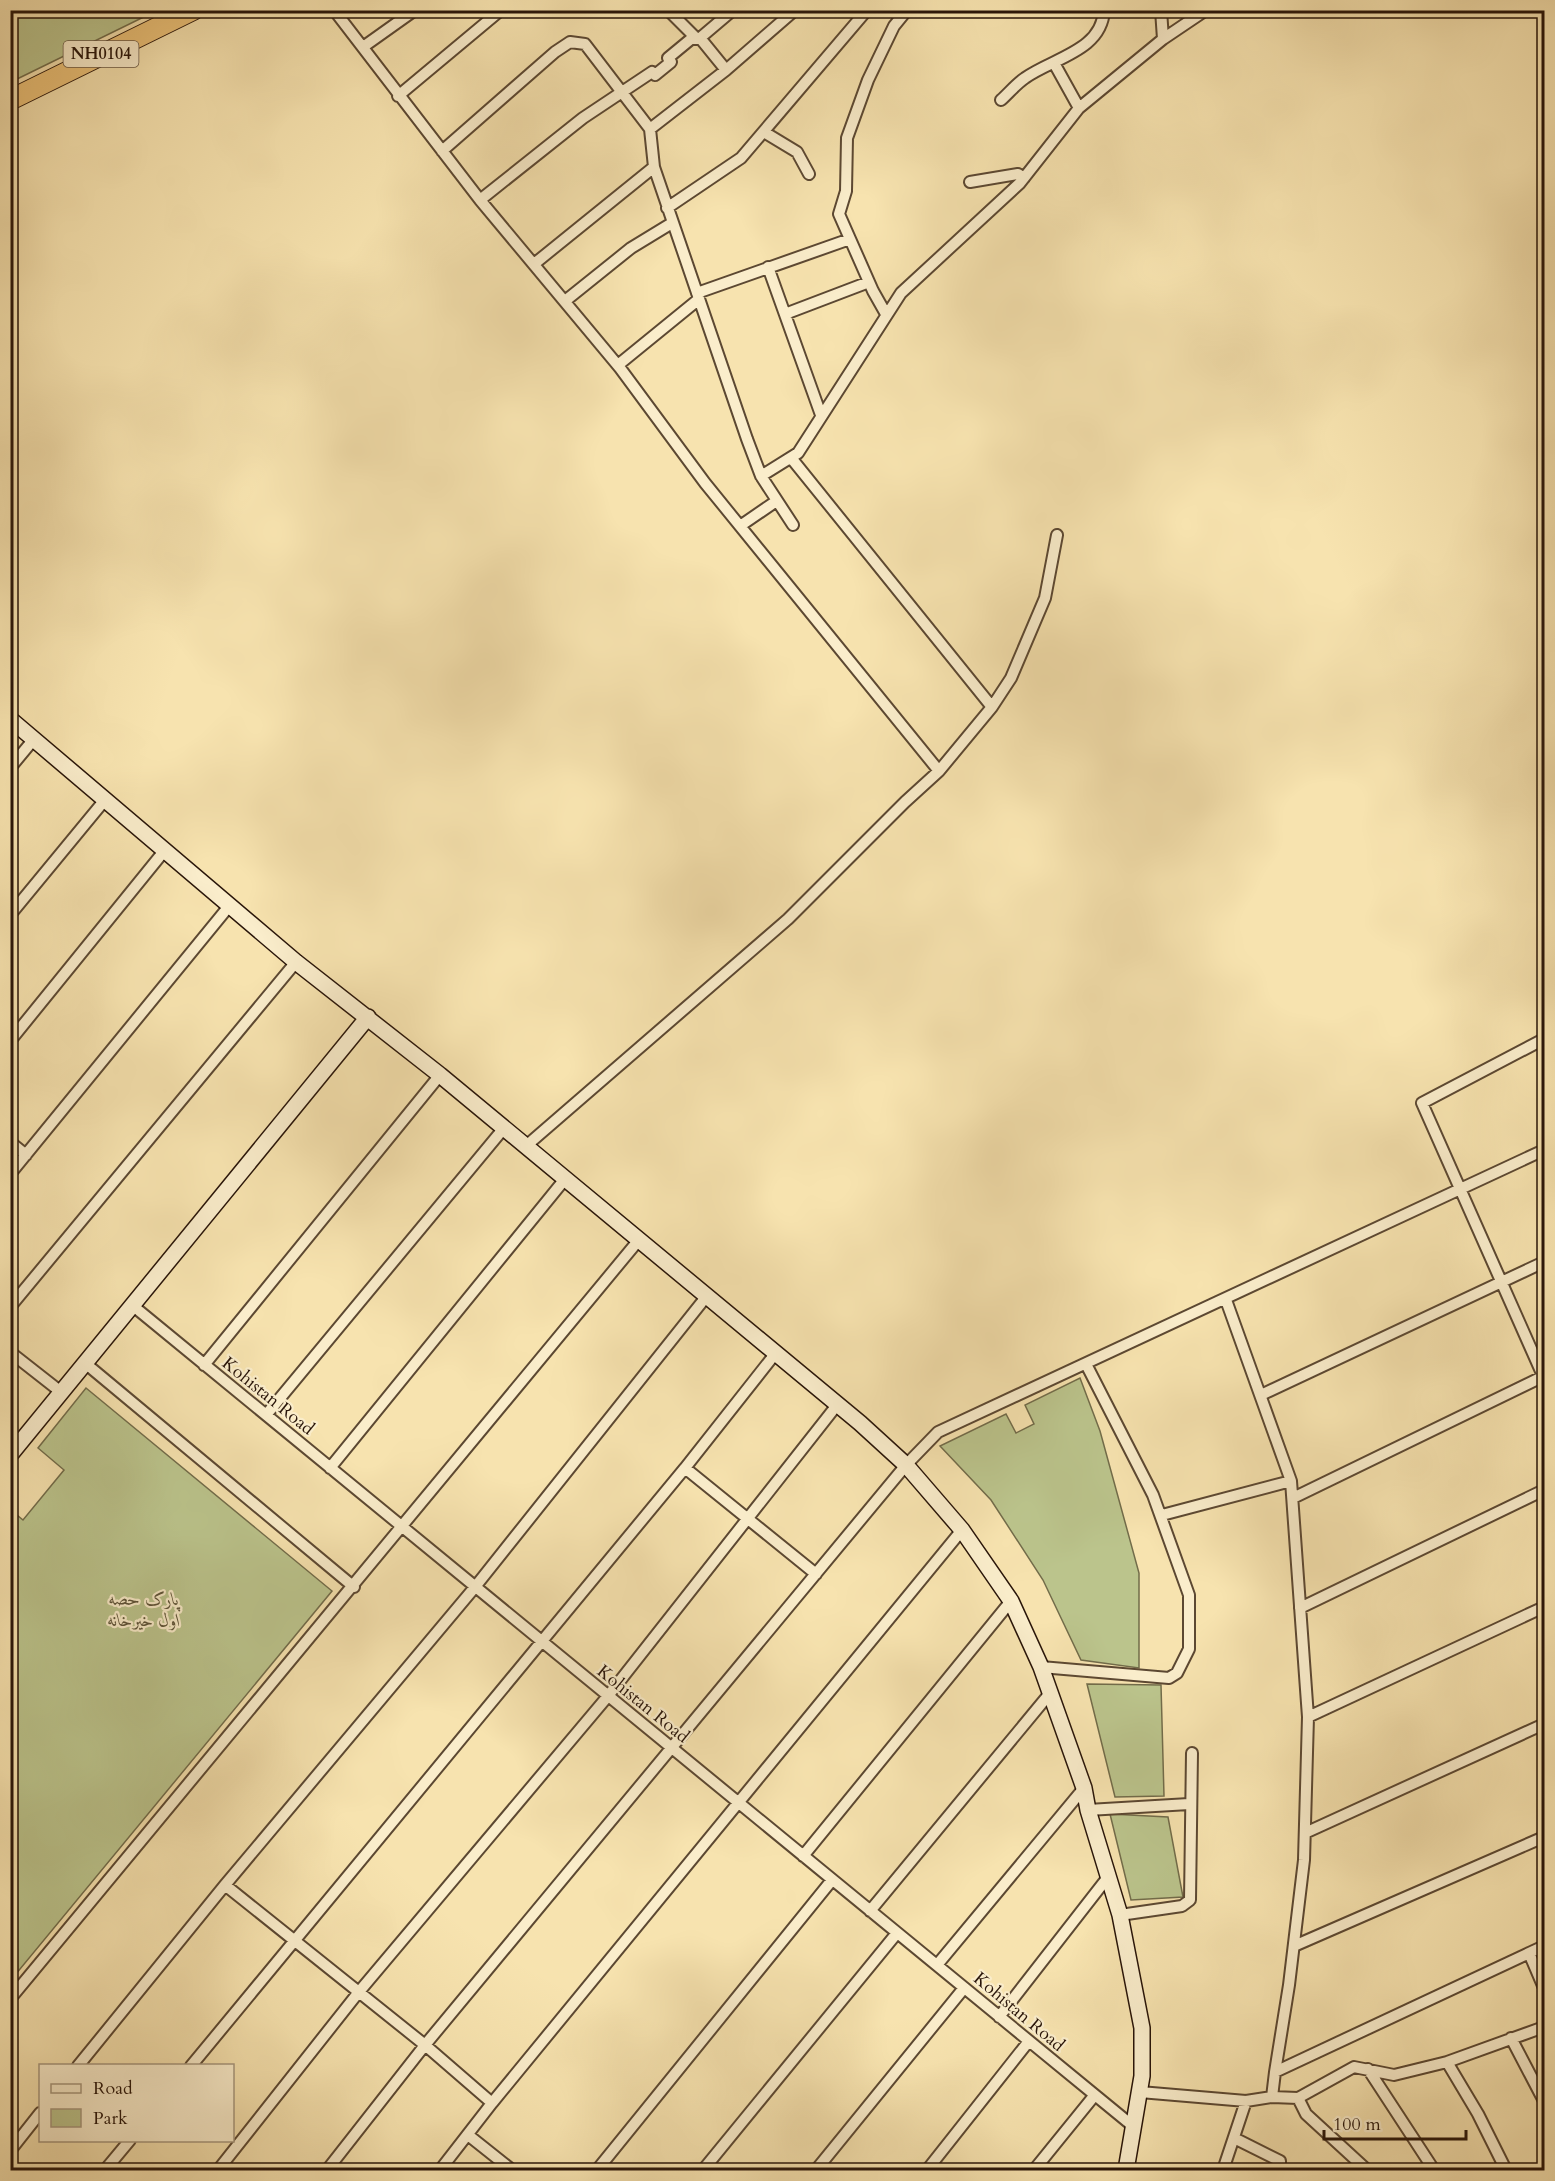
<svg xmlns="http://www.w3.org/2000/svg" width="1555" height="2181" font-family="Cardo,Amiri,serif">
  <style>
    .green { fill: #bbc48c; stroke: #726c4a; stroke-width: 1.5 }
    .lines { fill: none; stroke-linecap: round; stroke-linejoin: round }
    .street-casing { stroke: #5c4832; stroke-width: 14 }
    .secondary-casing { stroke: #291509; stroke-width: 18 }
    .highway-casing { stroke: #291509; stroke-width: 22 }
    .street { stroke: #faedcb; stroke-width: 10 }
    .secondary { stroke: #faedcb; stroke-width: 15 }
    .highway { stroke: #ecc278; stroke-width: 20 }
    .labels { text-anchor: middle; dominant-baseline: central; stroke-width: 4.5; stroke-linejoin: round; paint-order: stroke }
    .shield { fill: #faedcb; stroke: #685643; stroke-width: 1.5 }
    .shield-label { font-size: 16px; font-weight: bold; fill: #291509 }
    .street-label { font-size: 18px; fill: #291509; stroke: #faedcb }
    .park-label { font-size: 18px; font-style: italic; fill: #5c5237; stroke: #faedcb }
  </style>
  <rect width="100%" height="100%" fill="#f7e3af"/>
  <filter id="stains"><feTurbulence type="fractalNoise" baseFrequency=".00333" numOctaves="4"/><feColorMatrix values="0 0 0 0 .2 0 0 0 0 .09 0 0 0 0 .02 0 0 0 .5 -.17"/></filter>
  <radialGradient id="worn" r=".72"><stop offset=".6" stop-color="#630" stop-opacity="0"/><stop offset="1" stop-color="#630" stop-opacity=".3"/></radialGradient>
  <path class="green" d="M11 10H156V11L11 82Z
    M1080 1378 1100 1431 1139 1573V1668L1081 1660 1043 1580 991 1500 940 1446 1006 1414 1016 1433 1034 1424 1025 1405Z
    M86 1388 332 1591 11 1980V1510L23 1520 64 1470 38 1448Z
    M1087 1684 1161 1685 1164 1796 1115 1797Z
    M1110 1814 1168 1817 1183 1897 1131 1900Z"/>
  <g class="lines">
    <g class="street-casing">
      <path id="street" d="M334 10 480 200 620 368 705 483 939 771
        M668 10 697 39 700 38 726 70
        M1161 10 1163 39
        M700 38 733 10
        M363 47 415 10
        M1054 63 1079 108
        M398 96 501 10
        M1001 100C1009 93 1016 84 1025 78 1053 58 1102 51 1104 10
        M650 129 726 70 795 10
        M764 132 797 152 809 174
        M442 151 555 52 570 42 585 44 650 129 654 167 747 439 761 476 793 525
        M970 182 1018 174 1024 178
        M480 200 583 118 652 72 655 75 671 62 668 58 691 39H697
        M667 208 741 158 867 10
        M534 264 654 167
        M768 267 821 415
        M697 293 850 239
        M565 301 631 248 672 223
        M785 314 869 282
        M886 314 873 291 839 214 846 191 847 138 868 80 894 26 907 10
        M618 365 699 299
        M792 459 992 707
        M761 476 798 453 901 293 1020 183 1079 108 1163 39 1206 10
        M740 526 775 502
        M10 768 34 739
        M10 915 104 801
        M1544 1039 1422 1103 1544 1378
        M10 1041 165 850
        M10 1142 26 1155
        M526 1146 788 919 905 802 939 771 992 707 1011 678 1045 598 1057 535
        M10 1174 230 905
        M1226 1300 1291 1481 1308 1717 1304 1860 1289 1985 1275 2072
        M132 1305 1134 2127
        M10 1307 296 962
        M10 1352 61 1392
        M85 1363 354 1587
        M204 1365 440 1075
        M1261 1395 1544 1262
        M266 1415 504 1128
        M330 1468 565 1179
        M685 1468 816 1574
        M1293 1498 1544 1376
        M1162 1515 1291 1481
        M1300 1608 1544 1490
        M1041 1667 1169 1678 1177 1673 1189 1649V1595L1153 1495 1086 1364
        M1308 1717 1544 1607
        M1088 1810 1189 1804
        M1305 1833 1544 1724
        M803 1856 1011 1601
        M225 1885 425 2045 492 2103
        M870 1911 1051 1692
        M1120 1915 1182 1906 1190 1900 1192 1753
        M1294 1946 1544 1837
        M1529 1953 1544 1988
        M937 1965 1084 1788
        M10 1999 638 1241
        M999 2017 1108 1877
        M1511 2038 1544 2101
        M1447 2062 1478 2114 1506 2170
        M78 2066 225 1885 475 1587 706 1297
        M191 2066 685 1468 775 1354
        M1368 2069 1434 2170
        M1140 2092 1246 2101 1272 2097 1298 2098 1354 2067 1394 2075 1447 2062 1544 2027
        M1272 2097 1275 2072 1544 1946
        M1298 2098 1306 2114 1367 2170
        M468 2135 512 2170
        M1234 2138 1280 2161V2170
        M10 2151 40 2113
        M105 2170 130 2140
        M218 2170 358 1993 608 1696 837 1405
        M327 2170 425 2045 906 1465 938 1432 1544 1150
        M440 2170 492 2103 962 1530
        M597 2170 832 1880
        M703 2170 897 1933
        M816 2170 964 1988
        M927 2170 1029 2041
        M1034 2170 1094 2096
        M1223 2170 1246 2101"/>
    </g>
    <g class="secondary-casing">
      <path id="secondary" d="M10 719 296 962 440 1075 860 1423 906 1465 962 1530 1011 1601 1041 1667 1084 1788 1088 1810 1120 1915 1142 2028V2076L1126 2170
        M10 1455 368 1017"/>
    </g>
    <g class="highway-casing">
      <path id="highway" d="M10 100 193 10"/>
    </g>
    <use href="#street" class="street"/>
    <use href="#secondary" class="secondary"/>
    <use href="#highway" class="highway"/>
  </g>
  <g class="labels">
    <rect class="shield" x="63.5" y="41" width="75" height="26" rx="4.5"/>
    <g class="shield-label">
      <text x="101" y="54">NH0104</text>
    </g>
    <g class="street-label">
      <text transform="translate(268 1396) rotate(39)">Kohistan Road</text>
      <text transform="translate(643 1704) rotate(39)">Kohistan Road</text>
      <text transform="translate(1019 2012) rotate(40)">Kohistan Road</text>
    </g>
    <g class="park-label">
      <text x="144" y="1599">پارک حصه<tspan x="144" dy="21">اول خیرخانه</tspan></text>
    </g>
  </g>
  <rect width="1555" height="2181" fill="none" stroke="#f7e3af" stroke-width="36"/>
  <rect x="12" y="12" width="1531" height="2157" fill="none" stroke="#291509" stroke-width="3"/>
  <rect x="18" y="18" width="1519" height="2145" fill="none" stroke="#291509" stroke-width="1.5"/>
  <rect x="39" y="2064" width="195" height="78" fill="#faedcb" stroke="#a6977d" stroke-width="1.5"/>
  <rect x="51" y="2084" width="30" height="9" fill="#faedcb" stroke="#a6977d" stroke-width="1.5"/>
  <text x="93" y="2094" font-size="18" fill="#291509">Road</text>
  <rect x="51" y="2109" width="30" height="18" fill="#bbc48c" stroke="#a6977d" stroke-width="1.5"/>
  <text x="93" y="2124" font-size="18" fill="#291509">Park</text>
  <path d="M1324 2130v9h142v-9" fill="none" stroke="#291509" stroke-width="3"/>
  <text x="1333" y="2130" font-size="18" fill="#291509" stroke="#faedcb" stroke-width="4.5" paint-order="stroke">100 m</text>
  <rect width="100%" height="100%" filter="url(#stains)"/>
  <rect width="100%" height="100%" fill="url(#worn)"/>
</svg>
